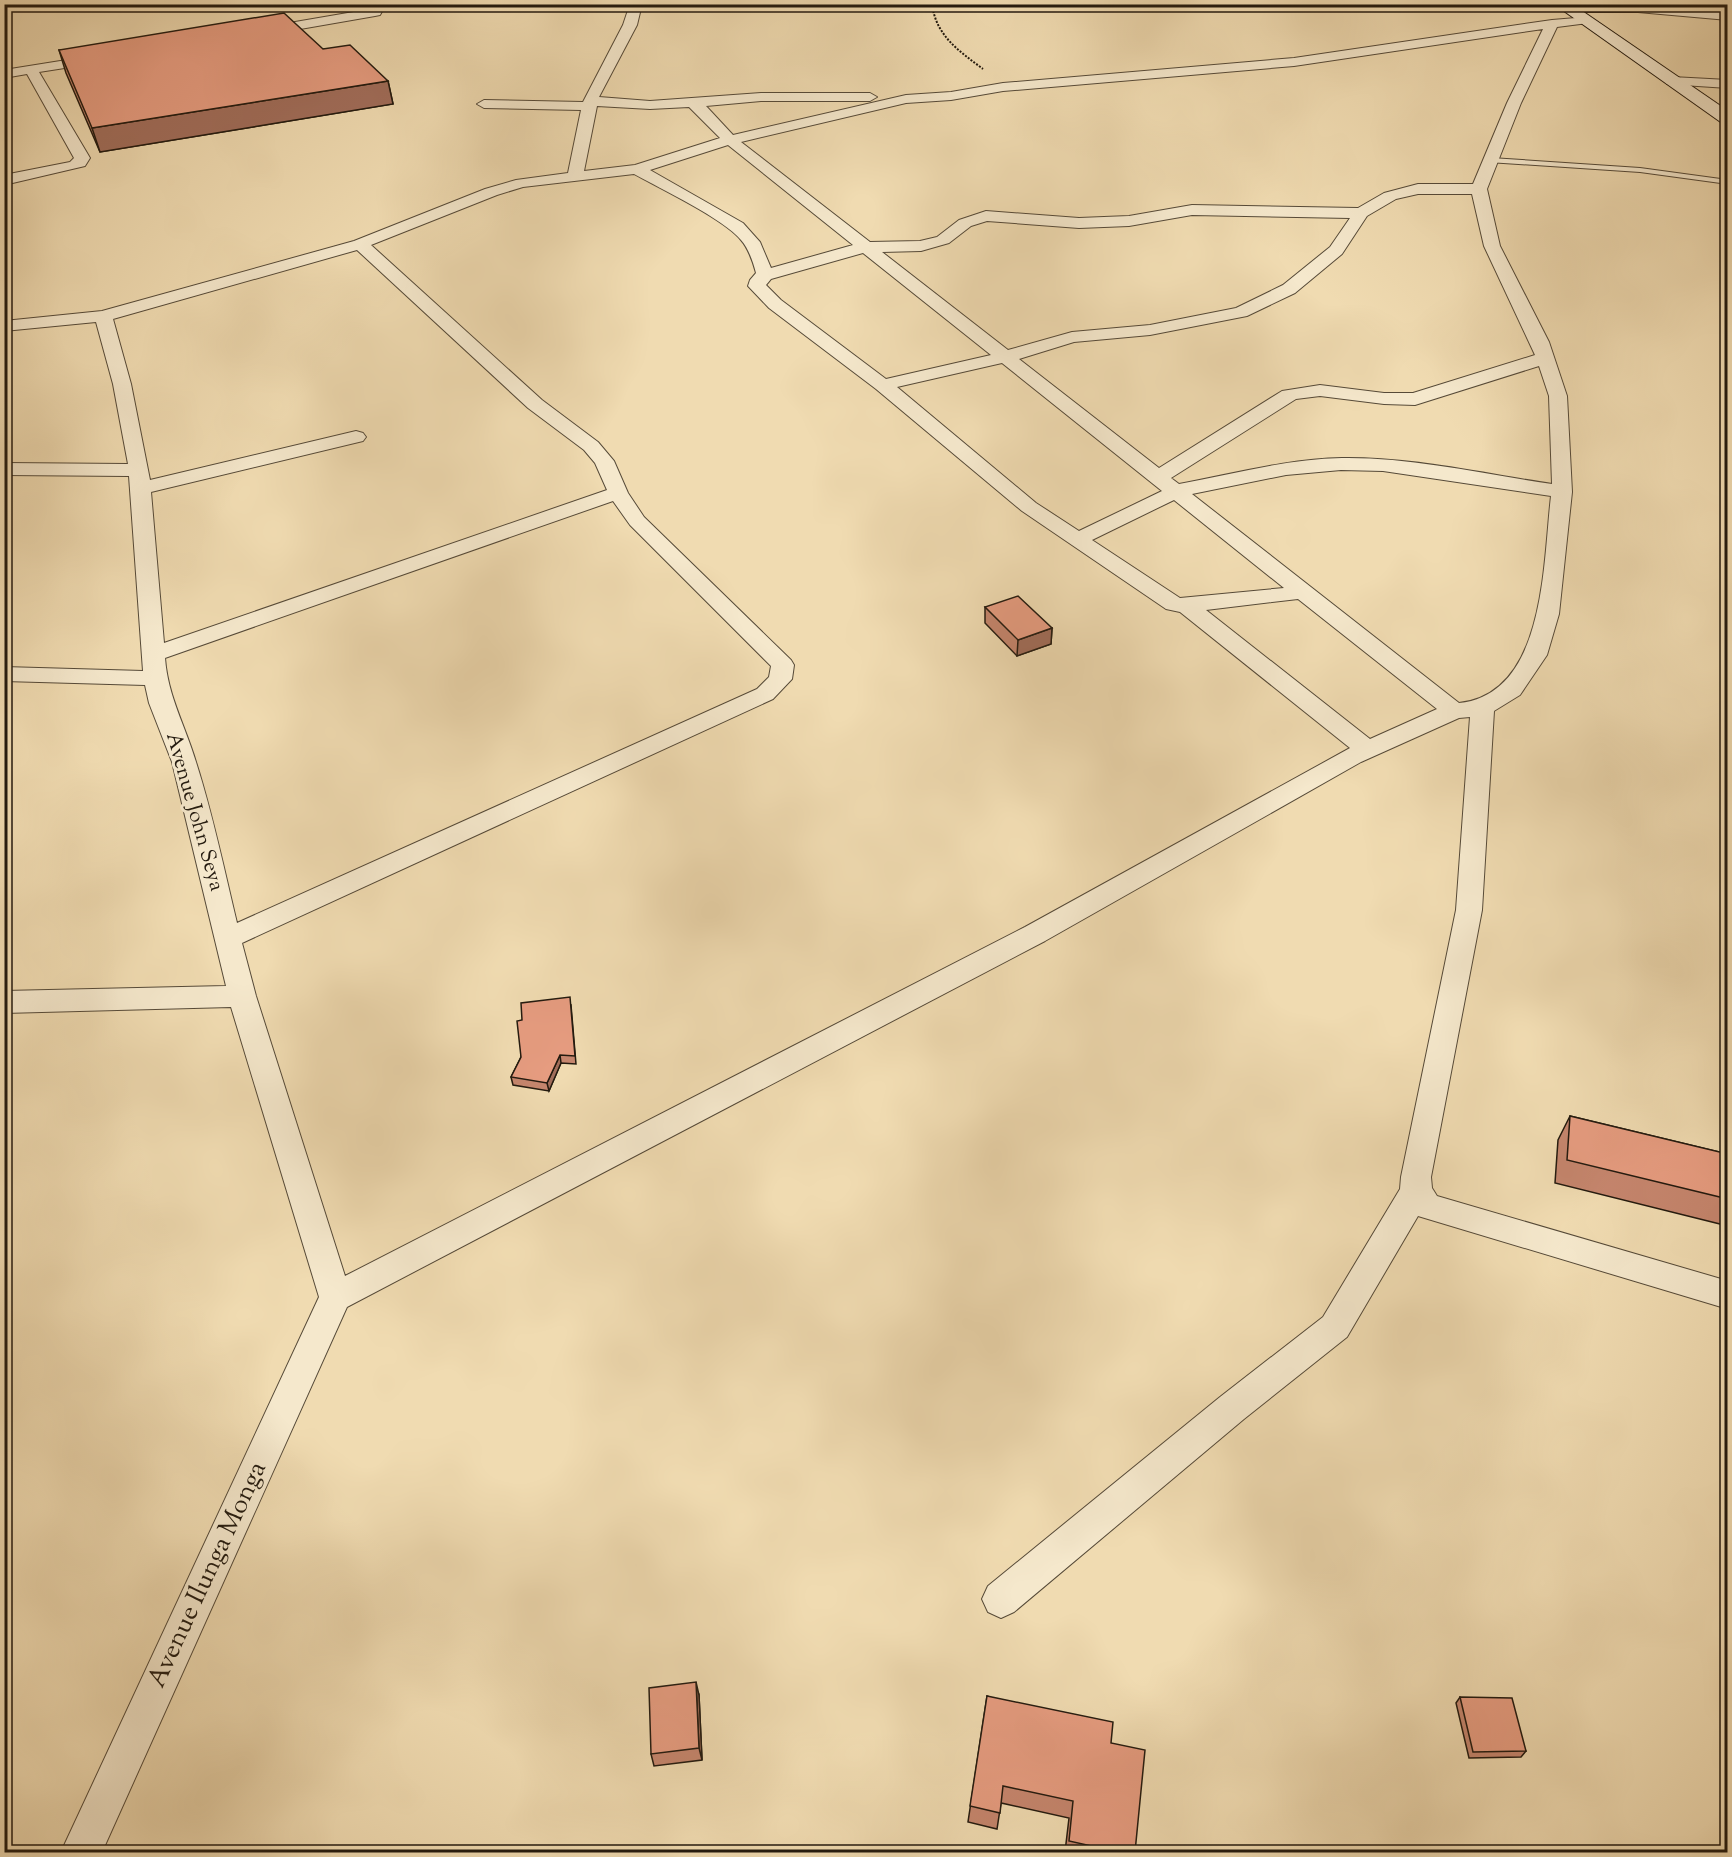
<svg xmlns="http://www.w3.org/2000/svg" width="1732" height="1857" font-family="'Sorts Mill Goudy',serif">
  <style>
    .lines { fill: none; stroke-linecap: round; stroke-linejoin: round }
    .lane-casing { stroke: #564a38; stroke-width: 2 }
    .street-casing { stroke: #564a38; stroke-width: 2 }
    .secondary-casing { stroke: #231a0f; stroke-width: 2 }
    .path { stroke: #231a0f; stroke-width: 2; stroke-dasharray: 2 1.5; stroke-linecap: butt }
    .lane { fill: #f5e8cc; fill-rule: evenodd }
    .street { fill: #f5e8cc; fill-rule: evenodd }
    .secondary { fill: #f5e8cc; fill-rule: evenodd }
    .wall { fill: #c6866e; stroke: #231a0f; stroke-width: 1.5 }
    .shaded-wall { fill: #a16d5a; stroke: #231a0f; stroke-width: 1.5 }
    .building { fill: #e69c80; stroke: #231a0f; stroke-width: 1.5 }
    .labels { text-anchor: middle; dominant-baseline: central; stroke-width: 6; stroke-linejoin: round; paint-order: stroke }
    .street-label { font-size: 21px; fill: #231a0f; stroke: #f5e8cc }
    .near-street-label { font-size: 26px; fill: #231a0f; stroke: #f5e8cc }
  </style>
  <rect width="100%" height="100%" fill="#f0dbb1"/>
  <filter id="stains"><feTurbulence type="fractalNoise" baseFrequency=".00333" numOctaves="4"/><feColorMatrix values="0 0 0 0 .2 0 0 0 0 .09 0 0 0 0 .02 0 0 0 .5 -.17"/></filter>
  <radialGradient id="worn" r=".72"><stop offset=".6" stop-color="#630" stop-opacity="0"/><stop offset="1" stop-color="#630" stop-opacity=".3"/></radialGradient>
  <g class="lines">
    <g class="lane-casing">
      <path id="lane" d="M1706 4H1712L1709 14 1706 16 1703 14Z
        M1491 158 1640 168 1728 180V184L1640 172 1488 162V158Z"/>
    </g>
    <g class="street-casing">
      <path id="street" d="M373 4H386L380 15 375 16 260 36 253 32 260 28 371 9Z
        M630 4H642L637 25 599 97 650 101 761 93H870L877 97 870 101H761L706 106 733 135 906 95 951 92 1003 83 1294 58 1552 20 1588 17 1589 20 1588 23 1557 27 1521 103 1487 189 1500 246 1549 342 1567 396 1572 492 1559 614 1547 655 1520 695 1494 711 1482 910 1431 1177 1432 1188 1437 1196 1728 1281V1309L1418 1216 1347 1337 1244 1419 1014 1612 1001 1618 988 1612 982 1599 988 1586 1220 1397 1323 1317 1400 1189 1401 1177 1456 910 1470 717 1459 718 1361 762 1045 941 347 1307 102 1852H61L319 1297 231 1007 4 1013V991L226 986 172 762 149 703 145 685 4 681V667L143 671 129 476 4 475V463L128 464 113 384 96 322 4 331V321L102 311 354 241 485 189 516 180 568 173 581 110 484 108 477 104 484 100 583 102 623 25ZM1543 29 1507 103 1473 184H1418L1384 193 1358 208 1192 205 1129 216 1079 218 986 211 959 220 937 237 920 241 870 242 741 142 906 103 951 100 1003 91 1294 66ZM597 106 650 109 689 107 720 138 635 165 584 171ZM728 145 853 245 771 268 760 242 743 223 650 170ZM634 174C661 189 724 219 741 240 749 249 753 262 756 273L750 280 748 286 769 308 876 389 1022 511 1166 609 1180 612 1350 748 1025 927 345 1276 256 996 242 943 773 699 792 679 794 665 791 660 644 517 628 493 614 461 598 442 542 400 371 245 497 195 523 187ZM1418 194H1472L1484 246 1535 355 1413 393H1384L1320 385 1282 391 1159 468 1019 359 1074 342 1150 335 1247 316 1295 293 1342 254 1367 216 1396 199ZM1192 215 1350 218 1330 247 1283 285 1236 308 1150 325 1072 332 1008 350 882 252 921 251 949 243 971 226 987 221 1079 228 1129 226ZM357 250 528 408 584 450 595 463 607 490 164 643 151 492 363 441 366 437 363 433 356 431 150 480 131 384 113 319ZM863 253 991 355 886 379 781 300 766 285 771 279ZM1002 363 1162 491 1079 531 1036 503 897 387ZM1539 366 1549 396 1552 484C1483 474 1412 457 1342 458 1287 459 1233 474 1179 484L1171 478 1296 399 1320 396 1384 404 1415 405ZM1341 470 1383 471 1551 496C1543 563 1546 694 1459 703L1192 494 1286 475ZM1174 500 1284 588 1180 598 1092 540ZM613 501 630 525 771 666 769 677 757 689 237 923C224 869 213 815 196 762 185 725 168 697 165 658ZM1298 599 1437 709 1370 739 1206 610Z
        M1566 4H1642L1728 12V20L1638 12H1567L1561 8Z
        M98 55 105 59 103 62 39 72 90 158 85 166 4 185V175L70 162 74 158 27 74 4 78V70Z
        M1672 77 1728 80V88L1667 84 1665 81 1667 78Z"/>
    </g>
    <g class="secondary-casing">
      <path id="secondary" d="M1554 4H1572L1728 111V124L1722 123Z"/>
    </g>
    <path class="path" d="M932 4C936 36 959 51 983 69"/>
    <use href="#lane" class="lane"/>
    <use href="#street" class="street"/>
    <use href="#secondary" class="secondary"/>
  </g>
  <path class="wall" d="M538 4H578L575 10 538 9Z
    M323 49 388 81 393 104 100 152 66 73 59 50Z
    M985 607 1052 628 1051 644 1017 656 985 623Z
    M571 1005 576 1064 561 1063 549 1091 513 1085 511 1077 521 1057 522 1020Z
    M1570 1116 1728 1154V1226L1555 1183 1558 1140Z
    M699 1695 702 1760 654 1766 651 1754Z
    M987 1696 1111 1743 1135 1852H1065L1069 1818 1001 1803 997 1829 968 1822Z
    M1460 1697 1526 1751 1521 1757 1469 1758 1456 1703Z"/>
  <path class="shaded-wall" d="M388 81 393 104 100 152 92 128Z
    M1052 628 1051 644 1017 656 1018 640Z
    M560 1055 561 1063 549 1091 547 1083Z
    M696 1682 699 1695 702 1760 699 1748Z"/>
  <path class="building" d="M284 13 323 49 350 45 388 81 92 128 59 50Z
    M1018 596 1052 628 1018 640 985 607Z
    M570 997 575 1056 560 1055 547 1083 511 1077 521 1057 517 1021 522 1020 521 1003Z
    M1570 1116 1728 1154V1199L1567 1160Z
    M696 1682 699 1748 651 1754 649 1688Z
    M987 1696 1113 1722 1111 1743 1145 1750 1135 1852H1118L1069 1841 1073 1801 1003 1786 1000 1813 970 1806Z
    M1460 1697 1512 1698 1526 1751 1473 1752Z"/>
  <g class="labels">
    <g class="street-label">
      <text transform="translate(194 812) rotate(74)">Avenue John Seya</text>
    </g>
    <g class="near-street-label">
      <text transform="translate(208 1575) rotate(-65)">Avenue Ilunga Monga</text>
    </g>
  </g>
  <rect width="1732" height="1857" fill="none" stroke="#f0dbb1" stroke-width="24"/>
  <rect x="6" y="6" width="1720" height="1845" fill="none" stroke="#231a0f" stroke-width="3"/>
  <rect x="12" y="12" width="1708" height="1833" fill="none" stroke="#231a0f" stroke-width="1.5"/>
  <rect width="100%" height="100%" filter="url(#stains)"/>
  <rect width="100%" height="100%" fill="url(#worn)"/>
</svg>
